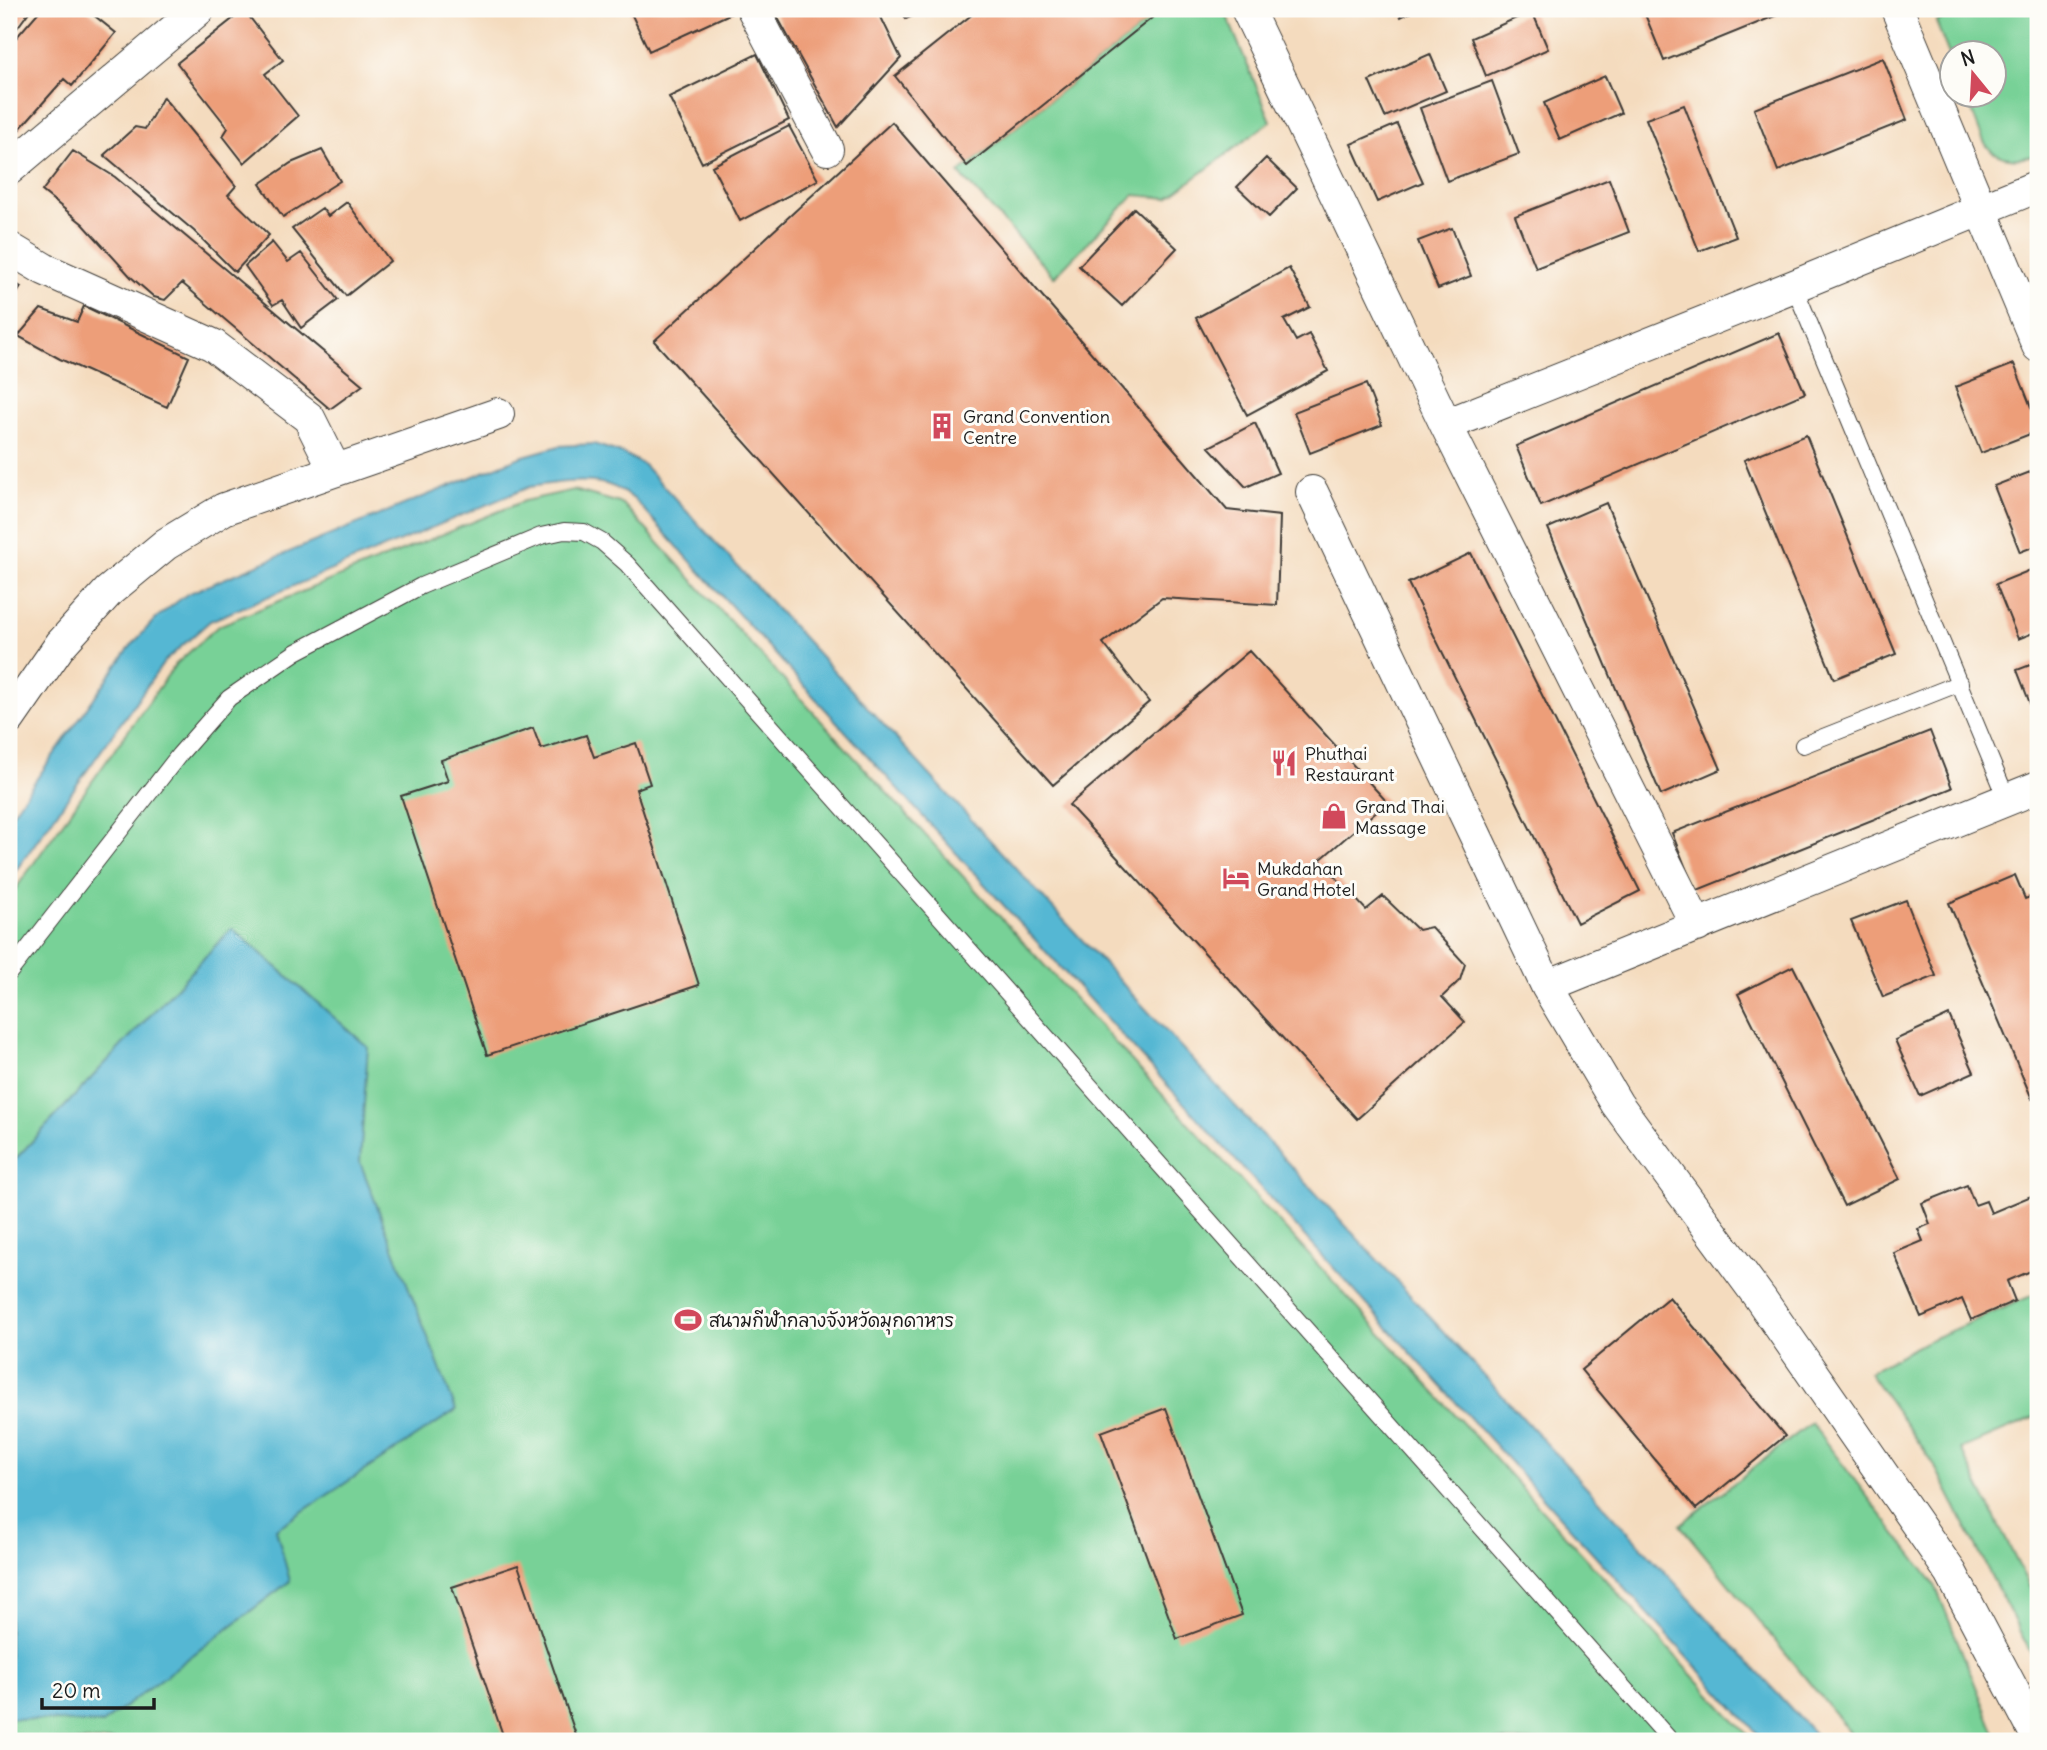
<svg xmlns="http://www.w3.org/2000/svg" width="2047" height="1750" font-family="Delius,'Playpen Sans Thai',sans-serif">
  <style>
    .green { fill: #78d197; stroke: #4a765a; stroke-width: 2 }
    .water { fill: #54b7d3; stroke: #386a78; stroke-width: 2 }
    .building { fill: #ed9e79 }
    .lines { fill: none; stroke-linecap: round; stroke-linejoin: round }
    .lane-casing { stroke: #3c3934; stroke-width: 18 }
    .street-casing { stroke: #3c3934; stroke-width: 34 }
    .lane { stroke: #fff; stroke-width: 16 }
    .street { stroke: #fff; stroke-width: 32 }
    .labels { text-anchor: middle; dominant-baseline: central; stroke-width: 6; stroke-linejoin: round; paint-order: stroke }
    .poi-label { font-size: 18px; fill: #1c1c1c; stroke: #fdfcf7; text-anchor: start }
  </style>
  <rect width="100%" height="100%" fill="#fdfcf7"/>
  <filter id="ink" filterUnits="userSpaceOnUse"><feTurbulence type="fractalNoise" baseFrequency=".0143" numOctaves="2"/><feDisplacementMap in="SourceGraphic" scale="14" xChannelSelector="R" yChannelSelector="G"/><feConvolveMatrix kernelMatrix="1 2 1 2 8 2 1 2 1" color-interpolation-filters="sRGB"/></filter>
  <filter id="wash" filterUnits="userSpaceOnUse"><feTurbulence type="fractalNoise" baseFrequency=".00686" numOctaves="4" result="noise"/><feDisplacementMap in="SourceGraphic" scale="28" xChannelSelector="R" yChannelSelector="G"/><feGaussianBlur stdDeviation="1.57" result="paint"/><feColorMatrix in="noise" values="0 0 0 0 0 0 0 0 0 0 0 0 0 0 0 0 0 1.4 0 .05"/><feComposite in="paint" operator="in"/></filter>
  <g filter="url(#wash)">
    <rect width="100%" height="100%" fill="#f4dbbe"/>
    <path class="green" d="M1163 9H1224L1271 121 1168 198 1134 195 1054 277 959 173Z
      M1969 9H2038V154C2023 160 1998 162 1987 146 1979 135 1972 108 1966 95L1994 94V52H1952V62L1936 22Z
      M574 490 623 504 1753 1741H9V898L175 665 218 626 524 501Z
      M2038 1293V1416L1961 1449 2038 1604V1667L1932 1461 1869 1372 1925 1342Z
      M1811 1423 1935 1585 1998 1741H1857L1680 1525Z"/>
    <path class="water" d="M594 444 624 454 644 465 1821 1741H1764L634 499C627 495 621 490 614 487 591 477 553 483 529 487L210 621 165 661 9 880V818L130 647 156 618 187 594 520 457 559 446Z
      M232 928 368 1047 360 1162 456 1410 276 1529 290 1581 102 1724 9 1718V1166Z"/>
    <g id="blocks">
      <path class="building" d="M9 9H31L12 35 16 38 41 9H86L116 33 72 86 64 79 9 141Z
        M629 9H732L734 12 649 51Z
        M773 9H877L901 58 838 127Z
        M901 9H928L906 19Z
        M979 9H1163L967 166 895 76Z
        M1397 9H1417L1401 17Z
        M1652 9H1792L1664 61 1644 12Z
        M244 10 283 60 265 74 298 116 244 163 223 136 228 128 177 63Z
        M1532 11 1548 49 1486 76 1471 38Z
        M757 54 789 120 702 163 669 97Z
        M1430 54 1446 91 1385 117 1369 81Z
        M1883 58 1907 120 1778 171 1754 109Z
        M1605 76 1621 113 1560 140 1544 103Z
        M1492 81 1519 154 1447 181 1420 108Z
        M163 97 236 186 228 195 269 235 235 272 194 231 104 155 135 127 145 129Z
        M1684 105 1736 237 1699 251 1646 119Z
        M892 122 1227 510 1280 516 1277 605 1162 598 1103 643 1149 702 1053 785 654 341Z
        M1397 124 1423 182 1377 202 1351 144Z
        M789 126 818 180 740 221 712 166Z
        M322 150 340 181 283 217 260 184 291 163Z
        M73 151 115 177 363 385 330 409 182 283 165 300 154 297 131 277 83 224 42 191Z
        M1266 158 1297 188 1269 217 1237 187Z
        M1609 179 1629 232 1536 268 1515 216Z
        M347 202 390 261 346 296 292 229 322 208 328 216Z
        M1134 208 1177 248 1122 306 1079 266Z
        M1452 228 1471 276 1438 289 1418 241Z
        M272 242 288 262 301 253 338 300 301 328 282 300 273 305 245 266Z
        M1289 268 1310 307 1284 320 1296 341 1309 334 1328 371 1247 415 1196 318Z
        M9 279 21 287 9 306Z
        M84 306 189 357 167 407 60 359 18 336 41 309 77 322Z
        M1779 333 1805 393 1541 506 1516 446Z
        M2014 364 2038 425V431L1981 453 1955 387Z
        M1366 384 1382 425 1310 453 1294 412Z
        M1255 423 1278 473 1246 487 1209 447Z
        M1806 435 1896 654 1834 679 1744 460Z
        M2038 469V545L2020 552 1994 486Z
        M1606 503 1721 769 1661 795 1548 528Z
        M1471 553 1640 891 1577 923 1408 583Z
        M2038 567V631L2018 639 1996 584Z
        M1249 651 1387 802 1320 860 1366 910 1383 896 1418 930 1431 927 1465 964 1460 980 1442 997 1465 1022 1357 1119 1069 805Z
        M2038 662V724L2017 670Z
        M533 728 541 749 586 735 594 757 636 743 650 784 636 789 699 985 487 1055 401 796 448 781 441 760Z
        M1930 731 1952 788 1695 891 1672 833Z
        M2015 875 2025 899 2038 894V1097L2032 1099 1949 903Z
        M1906 900 1936 976 1883 997 1851 921Z
        M1793 966 1900 1179 1844 1206 1738 994Z
        M1949 1015 1974 1072 1920 1096 1895 1040Z
        M1967 1185 1975 1205 1986 1201 1991 1213 2031 1196 2038 1214V1268L2007 1281 2015 1301 1971 1320 1962 1299 1921 1317 1894 1253 1923 1241 1918 1229 1930 1224 1922 1203Z
        M1669 1297 1785 1436 1696 1509 1581 1370Z
        M1166 1408 1242 1615 1177 1639 1101 1432Z
        M518 1565 578 1741H505L452 1587Z"/>
    </g>
  </g>
  <g filter="url(#ink)">
    <use href="#blocks" fill-opacity="0" stroke="#3c3934" stroke-width="2"/>
    <g class="lines">
      <g class="lane-casing">
        <path id="lane" d="M1794 286 2007 799
          M1803 745 1960 683
          M9 973 179 755 229 698 296 652 421 586 541 536 564 531 584 532 602 542 627 564 1671 1741"/>
      </g>
      <g class="street-casing">
        <path id="street" d="M753 9 827 149
          M1247 9 1446 425 1697 926
          M1897 9 2038 346
          M9 169 199 9
          M9 248 44 269 213 345 309 418 335 470
          M1446 425 1794 286 2038 186
          M1312 492 1547 986 2038 787
          M9 719 61 644 109 591 166 544 224 509 498 414
          M1547 986 1617 1104 1760 1298 1951 1573 2038 1738"/>
      </g>
      <use href="#lane" class="lane"/>
      <use href="#street" class="street"/>
    </g>
  </g>
  <defs>
    <g id="building-bare" transform="scale(2.1)"><path d="M-4-6H4V6H1V3H-1V6H-4ZM-2.5-4.3h1.7v1.8h-1.7ZM.8-4.3h1.7v1.8H.8ZM-2.5-1h1.7V.8h-1.7ZM.8-1h1.7V.8H.8Z" fill="#d1495b" stroke="#fdfcf7" stroke-width="2.5" paint-order="stroke"/></g>
    <g id="restaurant-bare" transform="scale(2.1)"><path d="M-5-6h1v4h1v-4h1v4h1v-4h1v5L-1.5 .5V6h-2V.5L-5-1ZM5-6V6H3V1.5H1.5Q1.5-4 5-6Z" fill="#d1495b" stroke="#fdfcf7" stroke-width="2.5" paint-order="stroke"/></g>
    <g id="shop-bare" transform="scale(2.1)"><path d="M-5-2.5h2.3a2.7 3.5 0 0 1 5.4 0H5L5.5 6h-11ZM-1.5-2.5h3a1.5 2.3 0 0 0-3 0Z" fill="#d1495b" stroke="#fdfcf7" stroke-width="2.5" paint-order="stroke"/></g>
    <g id="hotel-bare" transform="scale(2.1)"><path d="M-6-4.5h1.5V1H6V5H4.5V3h-9V5H-6ZM-4 0a1.8 1.8 0 1 1 3.6 0ZM.5 0V-2.5h3Q6-2.5 6 0Z" fill="#d1495b" stroke="#fdfcf7" stroke-width="2.5" paint-order="stroke"/></g>
    <g id="stadium-bare" transform="scale(2.1)"><path d="M0-5a6.5 5 0 1 0 0 10a6.5 5 0 1 0 0-10ZM-3.5-1.8h7v3.6h-7Z" fill="#d1495b" stroke="#fdfcf7" stroke-width="2.5" paint-order="stroke"/></g>
  </defs>
  <g fill-rule="evenodd">
    <use href="#building-bare" x="942" y="426"/>
    <use href="#restaurant-bare" x="1284" y="763"/>
    <use href="#shop-bare" x="1334" y="816"/>
    <use href="#hotel-bare" x="1236" y="878"/>
    <use href="#stadium-bare" x="688" y="1320"/>
  </g>
  <g class="labels">
    <g class="poi-label">
      <text x="963" y="416">Grand Convention<tspan x="963" dy="21">Centre</tspan></text>
      <text x="1305" y="753">Phuthai<tspan x="1305" dy="21">Restaurant</tspan></text>
      <text x="1355" y="806">Grand Thai<tspan x="1355" dy="21">Massage</tspan></text>
      <text x="1257" y="868">Mukdahan<tspan x="1257" dy="21">Grand Hotel</tspan></text>
      <text x="709" y="1320">สนามกีฬากลางจังหวัดมุกดาหาร</text>
    </g>
  </g>
  <rect width="2047" height="1750" fill="none" stroke="#fdfcf7" stroke-width="35"/>
  <g transform="translate(1973 74) rotate(342)"><circle r="33" fill="#fdfcf7" stroke="#a3a29f" stroke-width="2"/>
  <path d="M0-5L12 26L0 18L-12 26Z" fill="#d1495b"/>
  <text y="-10" font-size="19" font-weight="bold" text-anchor="middle" fill="#1c1c1c">N</text>
  </g>
  <path d="M42 1698v10h112v-10" fill="none" stroke="#1c1c1c" stroke-width="3.5"/>
  <text x="52" y="1698" font-size="21" fill="#1c1c1c" stroke="#fdfcf7" stroke-width="5" paint-order="stroke">20 m</text>
</svg>
